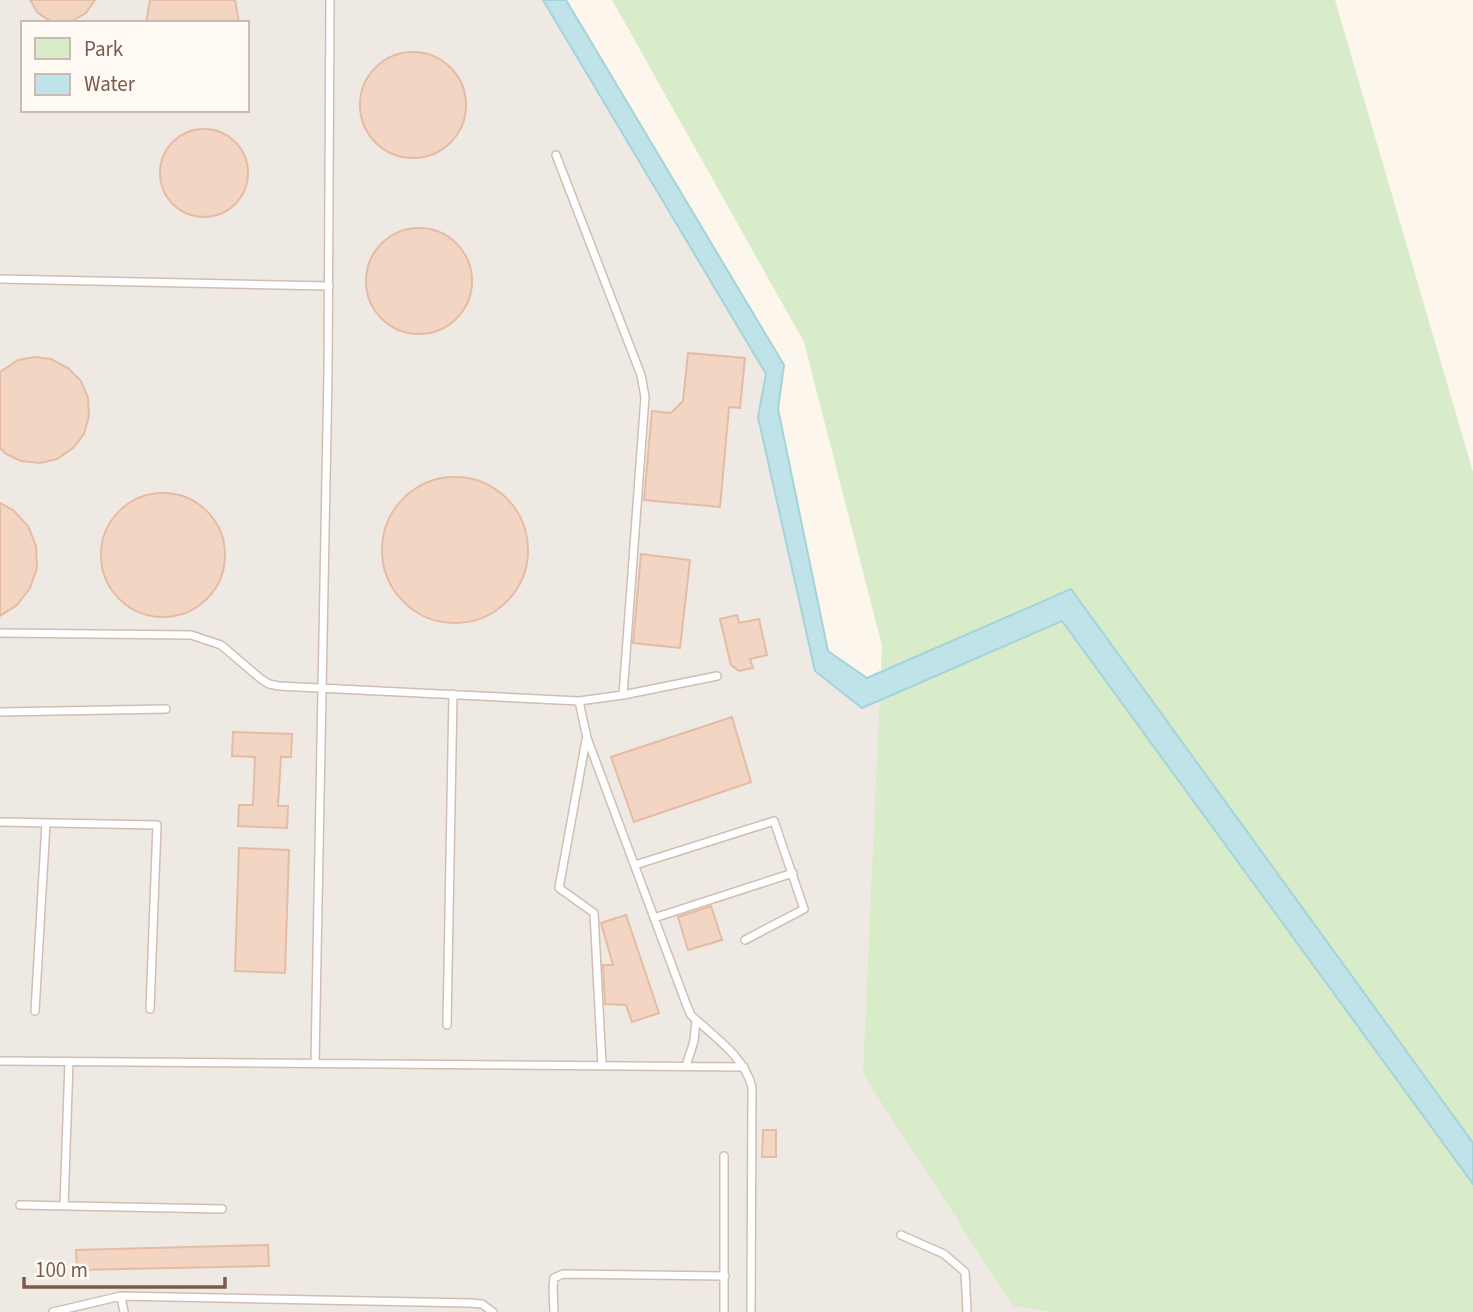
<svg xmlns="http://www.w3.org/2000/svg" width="1473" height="1312" font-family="'Source Sans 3',sans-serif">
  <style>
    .industrial { fill: #efe9e4; fill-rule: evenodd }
    .green { fill: #d8ecc9 }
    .water { fill: #bfe3e8; stroke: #a5d3da; stroke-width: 2 }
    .building { fill: #f3d5c3; stroke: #e6bba3; stroke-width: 2 }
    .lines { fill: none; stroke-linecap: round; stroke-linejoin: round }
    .service-casing { stroke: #d1beb0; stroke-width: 10 }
    .service { stroke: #fff; stroke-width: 7 }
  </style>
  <rect width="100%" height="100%" fill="#fdf6ec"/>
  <path class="industrial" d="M0 0H543L766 374 758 417 815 671 862 708 1062 621 1473 1312H0ZM23 23H247V110H23Z"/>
  <path class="green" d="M612 0H1335L1473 472V1312H1053L1013 1306 863 1074 882 646 804 342Z"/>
  <path class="water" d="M543 0H566L784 365 778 409 828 651 867 678 1071 589 1473 1143V1184L1062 621 862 708 815 671 758 417 766 374Z"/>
  <path class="building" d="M30 0H95L86 13 68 23H56L47 19 38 13Z
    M150 0H235L239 23H146Z
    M360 105a53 53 0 1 1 106 0a53 53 0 1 1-106 0Z
    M160 173a44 44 0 1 1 88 0a44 44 0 1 1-88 0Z
    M366 281a53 53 0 1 1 106 0a53 53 0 1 1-106 0Z
    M688 353 745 358 740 408 729 407 720 507 644 500 652 411 671 413 683 401Z
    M35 357 51 359 68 368 81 381 88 398 89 416 84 434 73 448 57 459 40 463 21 461 6 454 0 448V372L18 360Z
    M382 550a73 73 0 1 1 146 0a73 73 0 1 1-146 0Z
    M101 555a62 62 0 1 1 124 0a62 62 0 1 1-124 0Z
    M0 503 13 510 28 526 36 546 37 568 30 588 17 605 0 616Z
    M641 554 690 560 680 648 633 643Z
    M737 615 739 623 759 619 767 655 750 659 753 668 739 671 731 665 720 619Z
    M732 717 751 782 634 822 611 757Z
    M233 732 292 734 291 757H281L278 806H288L287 828 238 826 239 805H253L255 757 232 756Z
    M239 848 289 850 285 973 235 971Z
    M711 906 722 940 688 950 678 917Z
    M626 915 659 1013 632 1022 626 1005 605 1004 603 965H613L601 923Z
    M763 1130H776V1157H762Z
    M268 1245 269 1266 77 1270 76 1250Z"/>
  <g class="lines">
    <g class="service-casing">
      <path id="service" d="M556 155 641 375 645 397 623 695
        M0 279 329 286
        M0 633 191 635 221 645 261 679 269 684 279 686 579 701 623 695 717 676
        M579 701 587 738 687 1006 691 1015C713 1036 744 1056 752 1087L751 1312
        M0 712 166 709
        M586 740 559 888 594 913 602 1065
        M0 822 157 825 150 1009
        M635 865 774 821 804 909 745 940
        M654 918 793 873
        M35 1011 46 823
        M447 1025 453 694
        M0 1061 744 1067
        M315 1062 328 374 330 0
        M686 1066 694 1041 696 1020
        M20 1205 222 1209
        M64 1206 69 1062
        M901 1235 944 1254 965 1272 967 1312
        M121 1296 124 1312
        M53 1312 121 1296 470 1303 482 1304 493 1312
        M554 1312 553 1287 554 1278 563 1274 725 1276
        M724 1312V1156"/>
    </g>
    <use href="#service" class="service"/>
  </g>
  <rect x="21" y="21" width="228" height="91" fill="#fffaf3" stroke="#cabbb1" stroke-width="2"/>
  <rect x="35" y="38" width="35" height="21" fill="#d8ecc9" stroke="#cabbb1" stroke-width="2"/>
  <text x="84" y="56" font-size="21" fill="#7a5c4d">Park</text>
  <rect x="35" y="74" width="35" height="21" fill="#bfe3e8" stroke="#cabbb1" stroke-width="2"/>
  <text x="84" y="91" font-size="21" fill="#7a5c4d">Water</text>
  <path d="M24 1277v10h201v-10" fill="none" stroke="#7a5c4d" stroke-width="3.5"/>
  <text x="35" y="1277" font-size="21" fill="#7a5c4d" stroke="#fffaf3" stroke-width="5" paint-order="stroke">100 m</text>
</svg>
